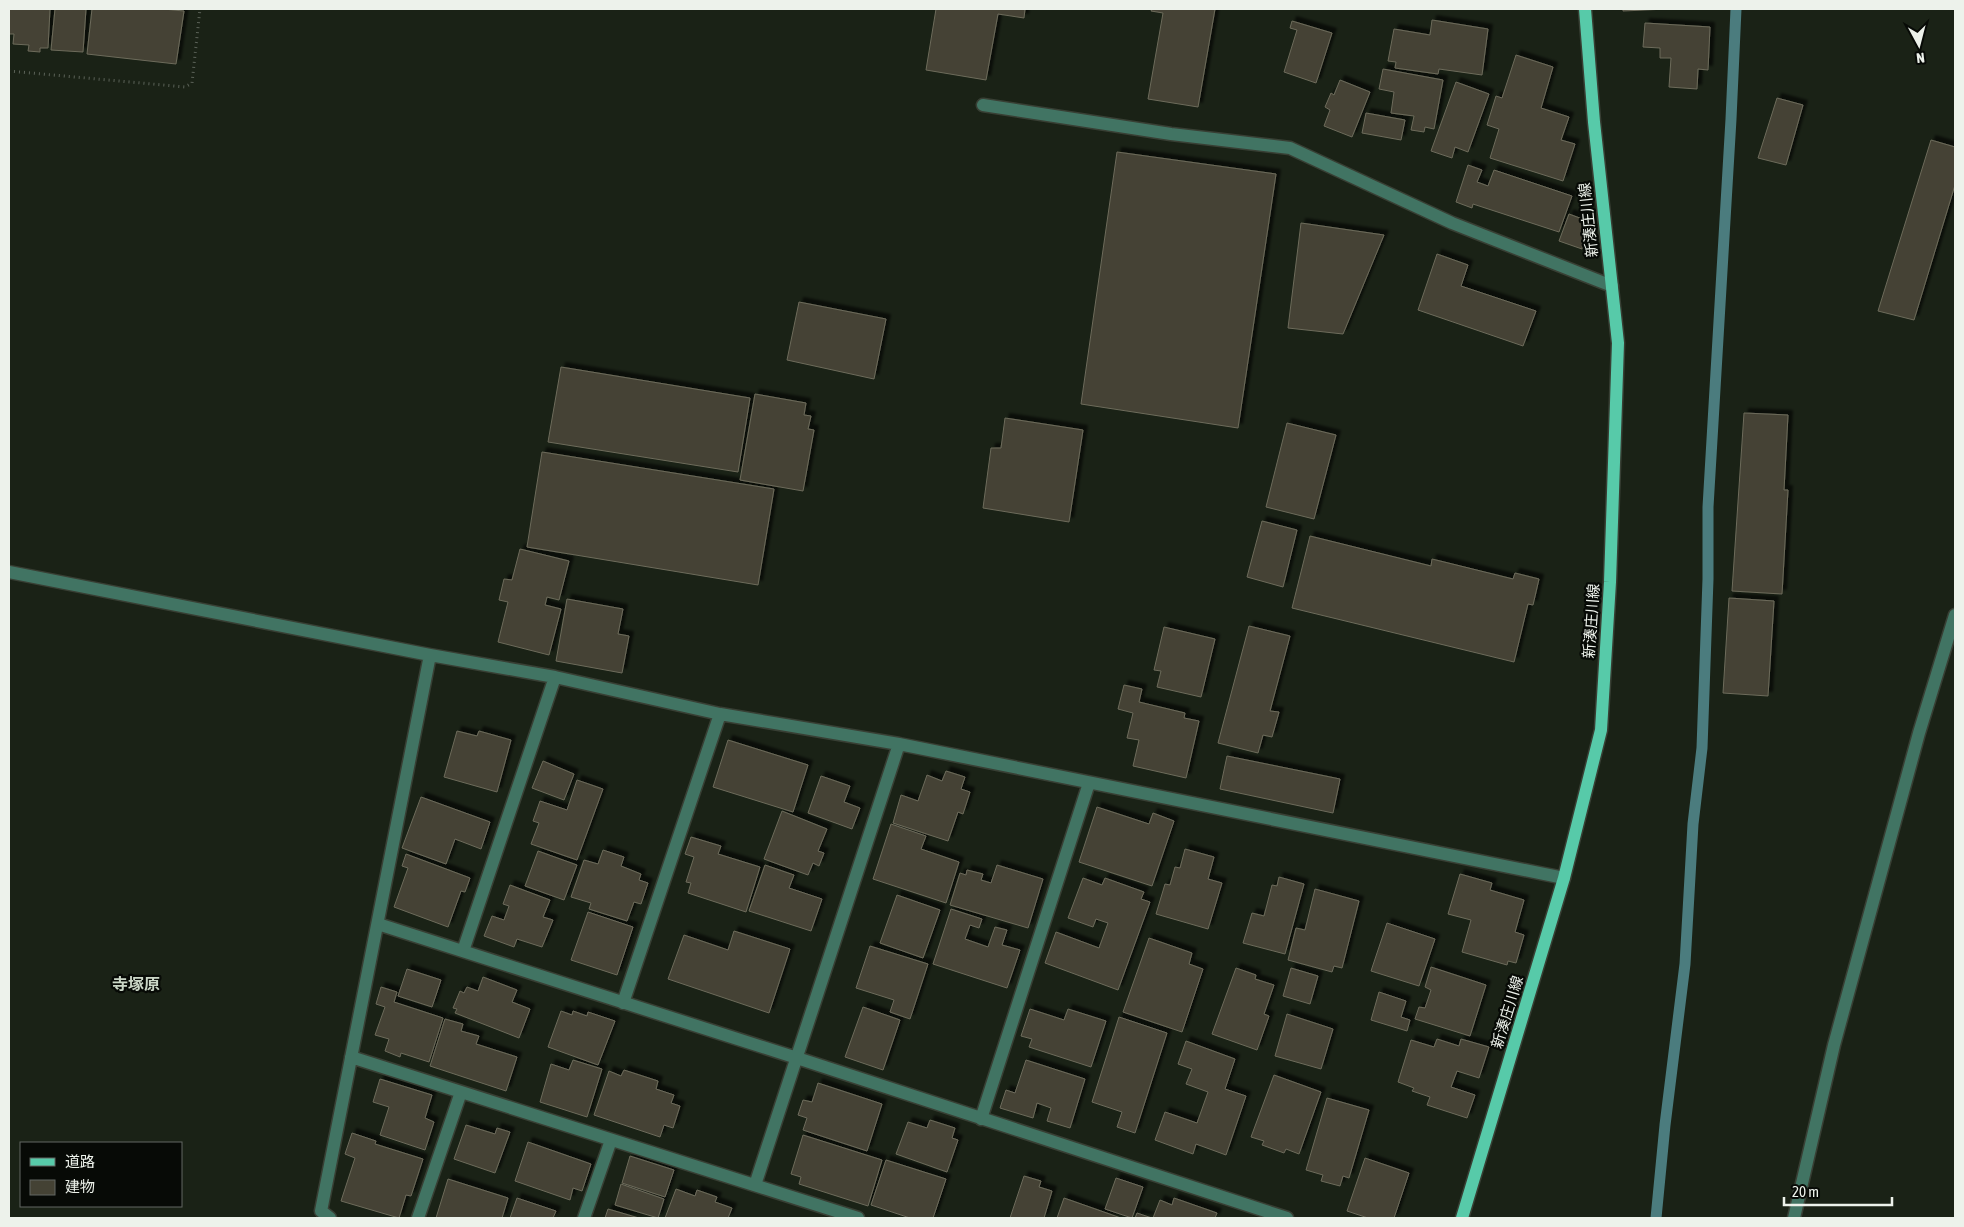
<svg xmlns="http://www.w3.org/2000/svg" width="1964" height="1227" font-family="'Asap Condensed','Noto Sans JP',sans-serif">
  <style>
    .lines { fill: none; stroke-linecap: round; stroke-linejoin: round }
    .stream { stroke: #4b7c7e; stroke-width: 11 }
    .building { fill: #444234; stroke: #6d6b5b; filter: url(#shadow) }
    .minor-casing { stroke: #383f34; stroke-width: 15 }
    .major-casing { stroke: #383f34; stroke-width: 15 }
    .path { stroke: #5b6258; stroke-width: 3; stroke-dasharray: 1 4; stroke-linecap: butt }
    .minor { stroke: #417463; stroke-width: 12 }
    .major { stroke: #57caa9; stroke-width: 12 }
    .labels { text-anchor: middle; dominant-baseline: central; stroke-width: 4.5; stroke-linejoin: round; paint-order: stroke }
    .street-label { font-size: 15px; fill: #edf2eb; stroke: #070a06 }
    .neighbourhood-label { font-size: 16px; font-weight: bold; fill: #cbd7c7; stroke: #070a06 }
  </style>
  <defs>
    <filter id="shadow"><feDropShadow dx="4.5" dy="-4.5" stdDeviation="1" flood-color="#0009"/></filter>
  </defs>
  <rect width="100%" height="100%" fill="#1a2216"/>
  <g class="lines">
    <path class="stream" d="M1656 1218 1665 1125 1685 964 1693 824 1702 748 1708 579V507L1731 119 1736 9"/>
  </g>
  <path class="building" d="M9 9H50L48 48H40V52L28 51 29 45 13 44 14 34H9Z
    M55 9H86L83 52 51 50Z
    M92 9H163L184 11 176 64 87 54Z
    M936 9H1025L1024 18 998 14 986 80 926 70Z
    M1152 9H1215L1198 107 1148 99 1163 13 1151 11Z
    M1623 9H1667L1623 11Z
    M1432 20 1488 29 1482 75 1439 69 1438 74 1395 68 1396 62 1388 61 1394 29 1430 35Z
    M1292 21 1332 33 1316 83 1284 72 1297 30 1290 28Z
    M1645 23 1710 27 1708 70 1698 69 1697 89 1669 87 1671 58H1660V48L1643 47Z
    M1516 55 1553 67 1541 108 1569 117 1561 140 1575 144 1563 181 1490 158 1499 129 1487 125 1496 96 1502 98Z
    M1383 69 1443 80 1434 129 1425 127 1424 132 1411 130 1414 116 1391 113 1394 92 1379 89Z
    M1340 80 1370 92 1352 137 1324 126 1330 110 1325 107 1331 93 1334 95Z
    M1456 82 1489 94 1468 152 1455 147 1452 158 1431 151Z
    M1777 98 1803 105 1786 165 1758 158Z
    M1366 113 1405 120 1401 140 1362 133Z
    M1931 140 1955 147V185L1914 320 1878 311Z
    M1117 152 1276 174 1238 428 1081 404Z
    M1468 165 1482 170 1477 182 1488 186 1494 170 1572 196 1559 232 1473 204 1472 208 1456 202Z
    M1569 214 1585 220 1582 249 1559 241Z
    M1301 223 1384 235 1343 334 1288 328Z
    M1437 254 1468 265 1461 286 1536 311 1523 346 1418 310Z
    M799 302 886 319 874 379 787 360Z
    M561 367 750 398 738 472 548 442Z
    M755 394 806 403 804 415 811 416 808 429 814 430 803 491 740 480Z
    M1744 413 1788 415 1784 490H1788L1782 594 1732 591Z
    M1005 418 1083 430 1069 522 983 508 991 448H1001Z
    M1287 423 1336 435 1314 519 1266 507Z
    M542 452 774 489 758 585 527 547Z
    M1262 521 1297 530 1283 587 1247 577Z
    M1310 536 1431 566 1432 559 1513 579 1515 573 1539 579 1533 605 1528 604 1514 662 1292 608Z
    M520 549 569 561 559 600 547 597 545 605 561 609 549 655 498 642 508 602 499 600 504 579 512 580Z
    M1729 598 1774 601 1768 696 1723 693Z
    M567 599 623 609 618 634 629 636 622 673 556 661Z
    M1249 626 1290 636 1270 711 1279 712 1272 737 1263 735 1258 753 1218 743Z
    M1164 627 1215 639 1201 697 1157 687 1161 671 1154 670Z
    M1124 685 1142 689 1139 702 1185 713 1184 718 1199 721 1186 778 1133 766 1139 740 1127 738 1133 713 1118 709Z
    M457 731 477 736 479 731 511 740 497 792 444 777Z
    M728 740 808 765 793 812 713 787Z
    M1227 756 1340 779 1333 813 1220 789Z
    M543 761 574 774 564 800 532 788Z
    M946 771 965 777 961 789 970 792 963 814 958 812 948 841 893 823 901 795 918 801 927 775 942 781Z
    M821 776 850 786 844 802 860 808 852 829 808 813Z
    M577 780 603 789 577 860 531 844 539 823 533 821 540 801 567 810Z
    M421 797 490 822 481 849 455 839 446 864 402 848Z
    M1097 807 1149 824 1153 813 1174 821 1152 886 1079 862Z
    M782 811 827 829 818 851 824 853 819 866 813 863 808 875 764 859Z
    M891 824 926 836 921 849 959 862 946 903 873 879Z
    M691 837 721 846 718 854 760 867 746 912 688 893 691 883 686 882 694 857 685 854Z
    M1185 849 1214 857 1208 879 1222 883 1208 929 1156 914 1165 884 1170 885 1175 867 1180 868Z
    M603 850 624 857 621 866 641 874 639 880 648 883 641 904 634 902 627 921 589 909 591 903 571 897 584 860 598 864Z
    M538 851 577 865 564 900 525 886Z
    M406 854 470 878 465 892 461 891 448 927 394 907 408 868 402 866Z
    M765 865 794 875 789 888 822 899 811 931 749 911Z
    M997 865 1043 879 1028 928 950 905 960 873 966 875 967 870 983 874 981 880 991 883Z
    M1460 874 1492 883 1490 890 1524 900 1515 932 1524 935 1516 963 1508 961 1507 965 1462 952 1471 920 1448 914Z
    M1279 877 1304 884 1285 954 1243 943 1252 913 1264 916 1272 885 1277 886Z
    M1083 878 1102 885 1105 878 1144 892 1141 899 1150 902 1118 990 1045 963 1056 932 1099 948 1108 923 1096 919 1093 927 1068 918Z
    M510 885 550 900 543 917 553 920 542 947 517 939 514 947 484 936 492 916 504 920 509 906 503 904Z
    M1315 889 1359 901 1342 968 1334 966 1332 972 1288 960 1296 928 1305 930Z
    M897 895 940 910 923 958 880 943Z
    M951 909 982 919 979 928 970 925 965 939 988 947 995 927 1007 930 1002 945 1020 950 1007 988 933 964Z
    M588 912 633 927 617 975 571 960Z
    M1387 923 1435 939 1419 986 1371 971Z
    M734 931 790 949 769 1013 668 979 684 935 728 950Z
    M1149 938 1192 953 1189 964 1203 969 1182 1032 1123 1012Z
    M870 946 928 964 910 1019 890 1012 894 1000 856 988Z
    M1431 967 1486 985 1470 1036 1415 1019 1419 1007 1425 1008 1431 990 1425 987Z
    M1236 968 1256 975 1255 979 1274 985 1264 1014 1269 1016 1257 1050 1212 1034Z
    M1291 968 1318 976 1310 1004 1283 996Z
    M407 969 441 980 432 1007 398 996Z
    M483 977 517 990 512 1002 530 1009 519 1038 455 1013 457 1009 453 1008 460 991 464 993 467 987 478 991Z
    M381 987 397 992 394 1002 443 1018 429 1062 401 1053 400 1057 385 1051 389 1039 375 1035 385 1007 376 1004Z
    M1379 992 1406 1001 1401 1017 1410 1020 1407 1031 1371 1020Z
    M863 1007 900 1020 883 1070 845 1057Z
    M1030 1009 1064 1020 1068 1009 1106 1021 1091 1067 1029 1047 1032 1039 1021 1036Z
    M561 1011 572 1015 573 1011 587 1016 588 1012 615 1021 598 1065 548 1047Z
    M1287 1014 1333 1029 1321 1069 1275 1056Z
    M1119 1017 1167 1033 1135 1133 1117 1127 1122 1112 1092 1102Z
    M445 1019 463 1024 461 1031 479 1036 476 1044 517 1057 506 1091 430 1066Z
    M1437 1039 1459 1046 1461 1039 1489 1047 1479 1078 1457 1071 1451 1087 1475 1095 1467 1118 1427 1105 1430 1097 1412 1091 1414 1088 1398 1082 1411 1040 1434 1047Z
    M1186 1041 1235 1059 1225 1089 1246 1096 1226 1155 1196 1144 1193 1154 1155 1140 1165 1112 1197 1123 1208 1092 1186 1084 1192 1069 1178 1064Z
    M573 1060 602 1069 587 1117 540 1102 551 1064 569 1070Z
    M1026 1060 1085 1079 1070 1128 1047 1121 1051 1108 1037 1103 1033 1118 1000 1108 1006 1090 1015 1093Z
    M624 1070 658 1081 656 1089 674 1095 671 1103 680 1106 673 1128 664 1125 660 1137 594 1115 609 1071 621 1076Z
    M1274 1075 1321 1092 1299 1154 1286 1149 1284 1153 1262 1145 1264 1141 1251 1137Z
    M380 1079 432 1095 425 1118 434 1122 425 1150 380 1135 389 1107 373 1102Z
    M818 1083 882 1104 867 1151 803 1130 807 1118 798 1115 803 1100 812 1102Z
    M1327 1098 1369 1110 1349 1178 1343 1176 1340 1186 1321 1181 1323 1175 1306 1170Z
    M930 1120 955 1128 952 1138 958 1140 947 1172 896 1154 908 1122 927 1128Z
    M466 1125 495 1134 497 1128 510 1132 495 1173 454 1159Z
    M352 1133 376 1141 375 1144 423 1159 411 1196 406 1195 399 1218 341 1201 355 1158 345 1154Z
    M803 1135 882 1160 868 1206 799 1184 801 1177 791 1174Z
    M528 1142 591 1164 582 1191 573 1188 570 1200 515 1181Z
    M630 1156 674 1170 665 1197 622 1183Z
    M1365 1158 1409 1173 1394 1218H1368L1347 1211Z
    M886 1160 946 1179 933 1218H910L871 1205Z
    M1024 1176 1041 1181 1039 1187 1052 1191 1044 1218H1010Z
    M1116 1178 1143 1187 1132 1218 1105 1209Z
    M448 1179 508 1198 502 1218H436Z
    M621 1184 664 1199 658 1218 615 1205Z
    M676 1189 695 1196 697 1190 717 1197 715 1202 732 1208 728 1218H665Z
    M517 1198 556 1211 553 1218H510Z
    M1064 1198 1121 1218H1057Z
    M1174 1198 1217 1213 1215 1218H1153L1160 1200 1172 1205Z
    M608 1209 639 1218H605Z
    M1137 1213 1152 1218H1135Z"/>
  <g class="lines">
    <g class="minor-casing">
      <path id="minor" d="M983 105 1171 134 1290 148 1452 223 1612 286
        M9 572 430 655 555 677 720 714 899 744 1564 878
        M378 924 797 1058 1287 1218
        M463 951 555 677
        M623 1003 720 714
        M351 1057 858 1218
        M981 1119 1089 783
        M755 1185 899 744
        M330 1218 321 1211 430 655
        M418 1218 461 1092
        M584 1218 611 1140
        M1794 1218 1834 1045 1919 733 1955 615"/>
    </g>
    <g class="major-casing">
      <path id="major" d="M1462 1218 1564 878 1601 730 1610 582 1618 343 1594 122 1585 9"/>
    </g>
    <path class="path" d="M9 71 185 87 192 83 200 9"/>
    <use href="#minor" class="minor"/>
    <use href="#major" class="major"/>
  </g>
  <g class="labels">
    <g class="street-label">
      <text transform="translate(1588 220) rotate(-96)">新湊庄川線</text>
      <text transform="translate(1591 621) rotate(-86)">新湊庄川線</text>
      <text transform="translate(1507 1012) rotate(-73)">新湊庄川線</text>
    </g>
    <g class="neighbourhood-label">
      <text x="136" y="984">寺塚原</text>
    </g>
  </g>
  <rect width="1964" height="1227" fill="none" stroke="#edf2eb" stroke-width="20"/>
  <rect x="20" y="1142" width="162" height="65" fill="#070a06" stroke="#636762"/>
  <rect x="30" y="1158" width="25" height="8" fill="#57caa9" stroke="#636762"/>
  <text x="65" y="1167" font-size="15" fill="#edf2eb">道路</text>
  <rect x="30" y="1180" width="25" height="15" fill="#444234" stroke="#636762"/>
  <text x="65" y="1192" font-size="15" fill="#edf2eb">建物</text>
  <g transform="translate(1919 45) rotate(173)" stroke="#070a06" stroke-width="4" paint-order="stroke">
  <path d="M0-4L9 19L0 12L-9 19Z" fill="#edf2eb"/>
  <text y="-8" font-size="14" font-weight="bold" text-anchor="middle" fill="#edf2eb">N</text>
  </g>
  <path d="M1784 1197v8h108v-8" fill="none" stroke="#edf2eb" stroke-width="2.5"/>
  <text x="1792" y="1197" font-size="15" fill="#edf2eb" stroke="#070a06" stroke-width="4" paint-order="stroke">20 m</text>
</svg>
